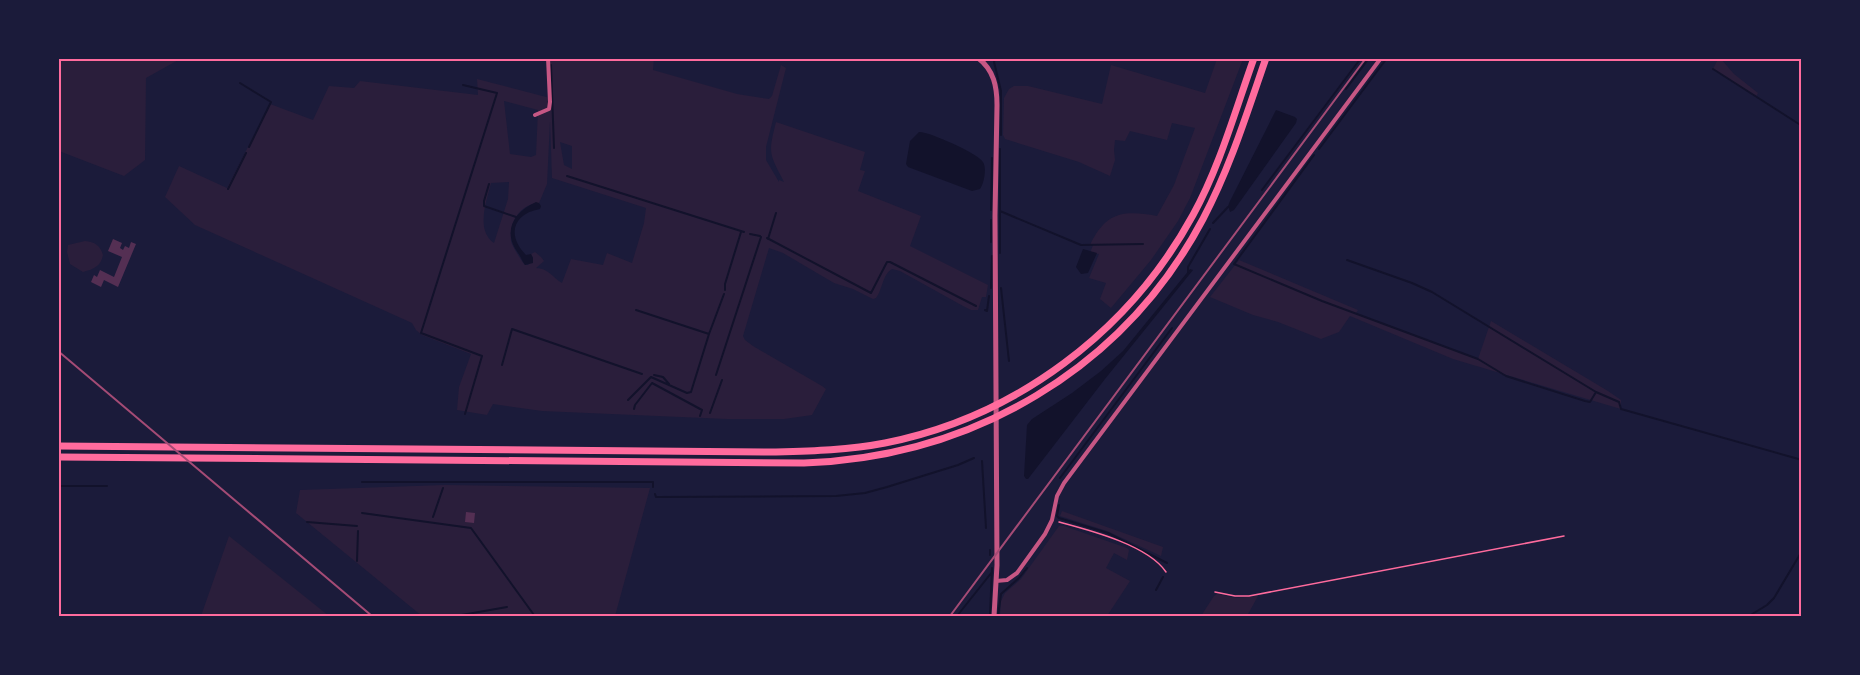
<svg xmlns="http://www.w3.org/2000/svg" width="1860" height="675" font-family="'Varela Round',sans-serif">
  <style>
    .green { fill: #2a1e3b; fill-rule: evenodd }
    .water { fill: #12122b }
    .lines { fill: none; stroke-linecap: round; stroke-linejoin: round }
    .stream { stroke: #12122b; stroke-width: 2 }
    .building { fill: #542f53 }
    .path { stroke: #ff6b9d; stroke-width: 1.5 }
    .minor { stroke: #c65784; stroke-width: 4 }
    .tertiary { stroke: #c65784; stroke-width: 5 }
    .trunk { stroke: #ff6b9d; stroke-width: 7 }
    .rail { stroke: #a44b75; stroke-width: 2 }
    .neatline { fill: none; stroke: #ff6b9d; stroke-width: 2 }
  </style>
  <rect width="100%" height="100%" fill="#1b1b3a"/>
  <path class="green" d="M580 58H654L653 70 737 94 769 99 772 96 781 65 786 68 766 147V160L779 182V180L784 182C769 153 768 154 776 122L865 152 860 170 865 171 858 191 921 216 910 246 988 285 986 297H982L978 310H971L963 306 900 271 892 269C882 275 883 289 876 298L873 299 853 289 834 283 783 253 769 248 743 336 745 340 753 346 822 386 826 389 812 415 784 419H727L542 411 493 404 487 415 457 410 459 387 471 354 422 335 416 330 412 323 195 225 165 197 179 166 227 188 270 104 313 120 329 86 354 88 360 81 478 95 477 79 550 98 548 59ZM504 101 538 110 536 155 531 157 510 154ZM550 121 552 178 646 208 644 223 632 263 607 253 603 265 571 259 562 283C552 277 548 268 536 268L544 261 541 257 535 252 531 254 533 258 528 265H525C522 262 512 246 511 241 509 222 520 204 539 203L547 184ZM560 142 572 146V169L564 165ZM509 182 508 199 494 243C475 230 487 200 491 183Z
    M58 59H180L146 78 145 160 124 176 59 151Z
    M1217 59H1243L1190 198 1178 221 1151 260 1111 308 1100 299 1106 283 1089 278 1099 254 1090 253 1093 245H1090C1106 212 1123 210 1157 216L1174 185 1195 128 1172 123 1167 140 1130 131 1125 141 1115 140 1114 150 1115 160 1110 176 1079 162 1005 139 1003 135 1004 98 1009 89 1014 86H1028L1102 104 1111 65 1205 93Z
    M1718 59H1721L1734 74 1758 93 1756 97 1713 69Z
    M85 241C95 242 100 245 103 255 101 266 94 269 83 272L70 264 67 252 68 245Z
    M1239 260 1358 310 1356 313 1478 359 1491 321 1608 391 1621 400V409L1453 359 1350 316 1339 332 1321 339 1278 322 1253 315 1210 297Z
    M445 485 650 488 615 616H422L296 513 300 490Z
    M1062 511 1163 547 1161 556 1107 531 1060 516Z
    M1059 526H1064L1127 548 1129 550 1127 560 1114 553 1106 568 1130 581 1107 616 1093 615 1091 616H1000L1001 601 1005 593 1021 579Z
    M229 536 329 616H201Z
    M1217 594 1236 598 1258 596 1247 616H1201L1214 596Z"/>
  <path class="water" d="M1276 110 1295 117 1297 119 1296 123 1234 210 1230 212 1228 206 1230 201Z
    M919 132C928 131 979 154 983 162 987 168 984 184 980 189L972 191 908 167 906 164 910 141Z
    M536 202 539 203 541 206 540 209C512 214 507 236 526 255L531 254 533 258V263L525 265C522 261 521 257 518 253 502 231 514 212 536 202Z
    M1083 249 1097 253 1088 273 1081 274 1076 267Z
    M1190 269 1193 270 1105 379 1028 479H1026L1024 476 1027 425 1032 419 1072 393 1101 371 1123 351Z"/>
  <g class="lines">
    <path class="stream" d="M995 59 994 62 1001 91V135
      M551 65 554 148
      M1713 69 1802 126
      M240 83 271 102 249 147
      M463 85 497 93 421 333 482 356 465 414
      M1346 89 1369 58
      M1319 149 1387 58
      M1314 155 1234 264 1322 301 1478 359 1506 376 1585 401 1590 402 1596 392 1619 402 1621 409 1802 460
      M567 176 744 232
      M489 184 484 201V206L516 217
      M228 189 246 153
      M1262 190 1361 58
      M991 210 992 158
      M1000 211 1081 245 1143 244
      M991 220V242
      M1213 223 1228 207
      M750 234 760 236
      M767 238 871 293 887 262H890L976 306
      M768 239 776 213
      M1000 253V149
      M1347 260 1412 283 1432 292 1596 392
      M1188 272V267L1210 229
      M991 288 992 256
      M1001 288 1009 361
      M725 290V284L741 232
      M985 310 987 311 989 296
      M709 334 724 294
      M502 365 512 329 642 374
      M654 375 663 377 669 384
      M716 375 761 237
      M628 400 651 377 687 393 691 392 709 334 636 310
      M634 409 635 405 652 383 702 410 700 416
      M710 413 722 380
      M982 461 986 528
      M1060 478 1172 328
      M362 482H653V487
      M58 486H107
      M655 494 656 497 836 496 865 493 887 487 958 465 974 458
      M1059 505 1057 516 1059 518 1108 533 1167 563
      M362 513 471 528 534 615 538 616
      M433 517 443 488
      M307 522 357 526
      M990 550V555
      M357 561 358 531
      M1156 590 1163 577
      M456 616 507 607
      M957 616 992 572
      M990 616 992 568
      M998 616 1001 594 1019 578 1027 568
      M1749 616 1767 605 1774 598 1802 551"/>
  </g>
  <path class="building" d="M113 239 122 243 120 248 123 250 125 246 129 248 131 242 136 244 118 287 104 280 101 287 91 282 94 275 97 277 100 270 114 277 122 257 108 251Z
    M466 512 475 513 474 523 465 522Z"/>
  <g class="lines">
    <path class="path" d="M1059 522C1089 530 1148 545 1166 572
      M1215 592 1235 596H1249L1564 536"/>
    <path class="minor" d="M535 115 549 109 550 102 548 58
      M996 581 1007 580 1017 573 1045 534 1052 520 1057 496 1064 483 1381 58"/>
    <path class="tertiary" d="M978 58C994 70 997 87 997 105L995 216 997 565 994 616"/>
    <path class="trunk" d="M58 446 776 452C813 451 849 450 885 443 1016 417 1129 332 1193 215 1220 166 1235 111 1254 58
      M58 457 804 463C972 457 1123 370 1203 219 1230 168 1247 113 1266 58"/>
    <path class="rail" d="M58 351 372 616
      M950 616 1366 58"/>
  </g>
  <rect width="1860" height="675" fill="none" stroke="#1b1b3a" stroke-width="120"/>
  <rect x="60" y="60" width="1740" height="555" class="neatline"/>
</svg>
